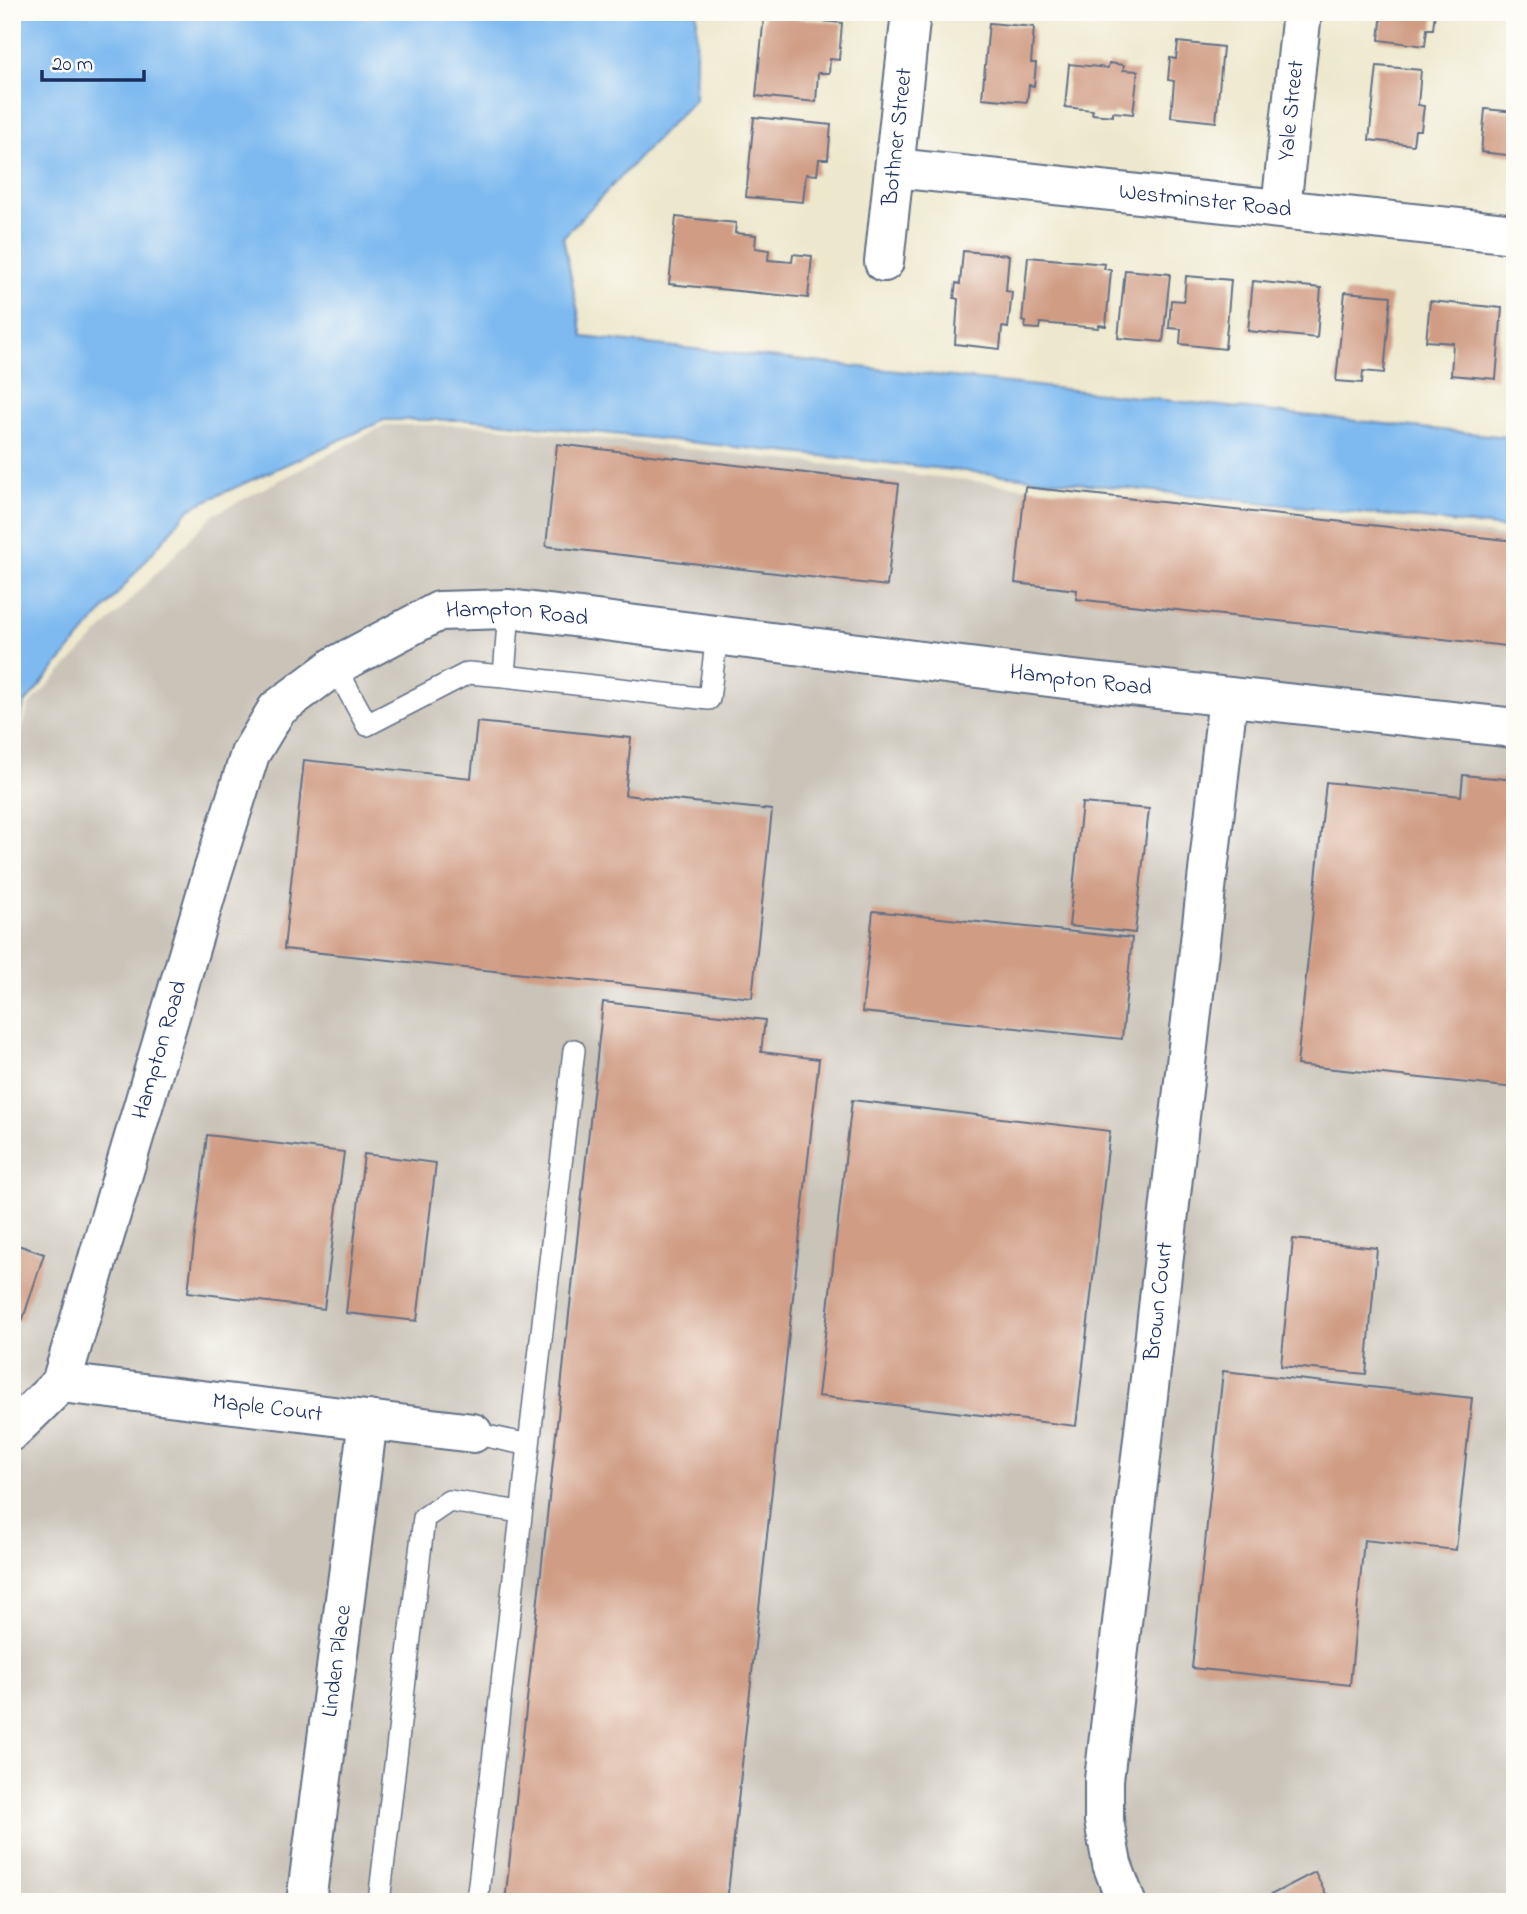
<svg xmlns="http://www.w3.org/2000/svg" width="1527" height="1914" font-family="'Indie Flower',sans-serif">
  <style>
    .industrial { fill: #c9c3b8 }
    .water { fill: #7ebaf0; stroke: #4c74a7; stroke-width: 2 }
    .building { fill: #d09c84 }
    .lines { fill: none; stroke-linecap: round; stroke-linejoin: round }
    .lane-casing { stroke: #647085; stroke-width: 24 }
    .street-casing { stroke: #647085; stroke-width: 42 }
    .lane { stroke: #fff; stroke-width: 21 }
    .street { stroke: #fff; stroke-width: 38 }
    .labels { text-anchor: middle; dominant-baseline: central; stroke-width: 6; stroke-linejoin: round; paint-order: stroke }
    .street-label { font-size: 23px; fill: #1b2f5e; stroke: #fdfcf7 }
  </style>
  <rect width="100%" height="100%" fill="#fdfcf7"/>
  <filter id="ink" filterUnits="userSpaceOnUse"><feTurbulence type="fractalNoise" baseFrequency=".0143" numOctaves="2"/><feDisplacementMap in="SourceGraphic" scale="14" xChannelSelector="R" yChannelSelector="G"/><feConvolveMatrix kernelMatrix="1 2 1 2 8 2 1 2 1" color-interpolation-filters="sRGB"/></filter>
  <filter id="wash" filterUnits="userSpaceOnUse"><feTurbulence type="fractalNoise" baseFrequency=".00686" numOctaves="4" result="noise"/><feDisplacementMap in="SourceGraphic" scale="28" xChannelSelector="R" yChannelSelector="G"/><feGaussianBlur stdDeviation="1.57" result="paint"/><feColorMatrix in="noise" values="0 0 0 0 0 0 0 0 0 0 0 0 0 0 0 0 0 1.4 0 .05"/><feComposite in="paint" operator="in"/></filter>
  <g filter="url(#wash)">
    <rect width="100%" height="100%" fill="#ede8cd"/>
    <path class="industrial" d="M385 425H479L1025 487 1515 537V1902H12V763L29 705 213 515Z"/>
    <path class="water" d="M12 12H697L695 99 563 237 583 337 1515 438V529L480 420H384L190 508 25 703 12 745Z"/>
    <g id="blocks">
      <path class="building" d="M1382 12H1435L1433 29H1427L1425 46 1379 40Z
        M764 15 842 23 839 60 830 59 829 73H818L816 102 756 96Z
        M989 23 1034 27 1031 63H1036L1034 86 1029 85 1027 102 982 98Z
        M1178 42 1223 47 1216 122 1171 117 1174 81 1168 80 1170 58 1176 59Z
        M1109 63 1124 65 1123 70 1138 71 1133 114 1113 112V116L1092 114 1093 110 1065 107 1069 64 1108 68Z
        M1377 66 1421 70 1418 105 1424 106 1421 130H1415L1413 145 1369 140Z
        M1485 109 1515 112V156L1481 152Z
        M754 117 831 125 828 159H819L817 175 806 174 803 202 746 197Z
        M676 217 736 223 735 233 756 235 755 248 769 250 768 260 792 262 793 254 812 256 808 298 669 284Z
        M963 251 1009 255 1006 291 1012 292 1008 328 1002 327 1000 349 955 344 958 299 954 298 956 283 960 284Z
        M1028 257 1105 264 1104 269 1111 270 1106 326 1099 325 1098 328 1040 323 1039 329 1025 328 1026 322 1022 321Z
        M1125 270 1170 274 1163 342 1118 338Z
        M1186 276 1231 280 1225 349 1180 344 1181 329 1169 328 1171 300 1184 301Z
        M1253 281 1321 288 1317 338 1248 331Z
        M1345 292 1391 296 1384 373 1363 371 1362 383 1336 381Z
        M1430 301 1502 308 1496 379 1451 375 1453 343 1426 341Z
        M557 444 899 484 887 586 546 546Z
        M1025 487 1515 541V647L1076 599 1077 590 1015 583Z
        M477 722 631 738 625 795 772 810 752 998 284 949 304 760 471 778Z
        M1463 775 1515 780V1088L1297 1065 1326 782 1461 796Z
        M1082 803 1149 809 1135 933 1069 926Z
        M873 911 1132 938 1122 1039 862 1012Z
        M603 1002 765 1020 761 1052 819 1059 727 1902H505Z
        M852 1100 1110 1131 1076 1426 818 1396Z
        M207 1135 344 1152 324 1309 188 1292Z
        M364 1154 436 1163 417 1321 346 1313Z
        M1293 1239 1377 1248 1366 1374 1281 1366Z
        M12 1243 44 1254 22 1322 12 1319Z
        M1223 1371 1472 1398 1456 1550 1364 1540 1350 1685 1192 1668Z
        M1315 1872 1330 1902H1257Z"/>
    </g>
  </g>
  <g filter="url(#ink)">
    <use href="#blocks" fill-opacity="0" stroke="#647085" stroke-width="2"/>
    <g class="lines">
      <g class="lane-casing">
        <path id="lane" d="M335 666 367 725 468 673 504 676 509 609
          M504 676 709 699 717 635
          M473 1433 529 1445
          M379 1902 424 1518 449 1501 521 1512
          M477 1902 574 1050"/>
      </g>
      <g class="street-casing">
        <g id="street">
          <path id="s1" d="M895 168 1515 234"/>
          <path id="s2" d="M1281 208 1302 12"/>
          <path id="s3" d="M884 262 911 12"/>
          <path id="s4" d="M61 1383 473 1433"/>
          <path id="s5" d="M12 1431 61 1383 212 874 250 754 277 709 335 666 439 611 509 609 1065 679 1515 728"/>
          <path id="s6" d="M306 1902 368 1420"/>
          <path id="s7" d="M1126 1902 1112 1864 1104 1821V1780L1228 697"/>
        </g>
      </g>
      <use href="#lane" class="lane"/>
      <use href="#street" class="street"/>
    </g>
  </g>
  <g class="labels">
    <g class="street-label">
      <text stroke="none"><textPath href="#s2" startOffset="98">Yale Street</textPath></text>
      <text stroke="none"><textPath href="#s3" startOffset="126">Bothner Street</textPath></text>
      <text stroke="none"><textPath href="#s1" startOffset="312">Westminster Road</textPath></text>
      <text stroke="none"><textPath href="#s5" startOffset="1046">Hampton Road</textPath></text>
      <text stroke="none"><textPath href="#s5" startOffset="1614">Hampton Road</textPath></text>
      <text stroke="none"><textPath href="#s5" startOffset="416">Hampton Road</textPath></text>
      <text stroke="none"><textPath href="#s7" startOffset="607">Brown Court</textPath></text>
      <text stroke="none"><textPath href="#s4" startOffset="208">Maple Court</textPath></text>
      <text stroke="none"><textPath href="#s6" startOffset="243">Linden Place</textPath></text>
    </g>
  </g>
  <rect width="1527" height="1914" fill="none" stroke="#fdfcf7" stroke-width="42"/>
  <path d="M42 70v10h102v-10" fill="none" stroke="#1b2f5e" stroke-width="3.5"/>
  <text x="52" y="70" font-size="21" fill="#1b2f5e" stroke="#fdfcf7" stroke-width="5" paint-order="stroke">20 m</text>
</svg>
